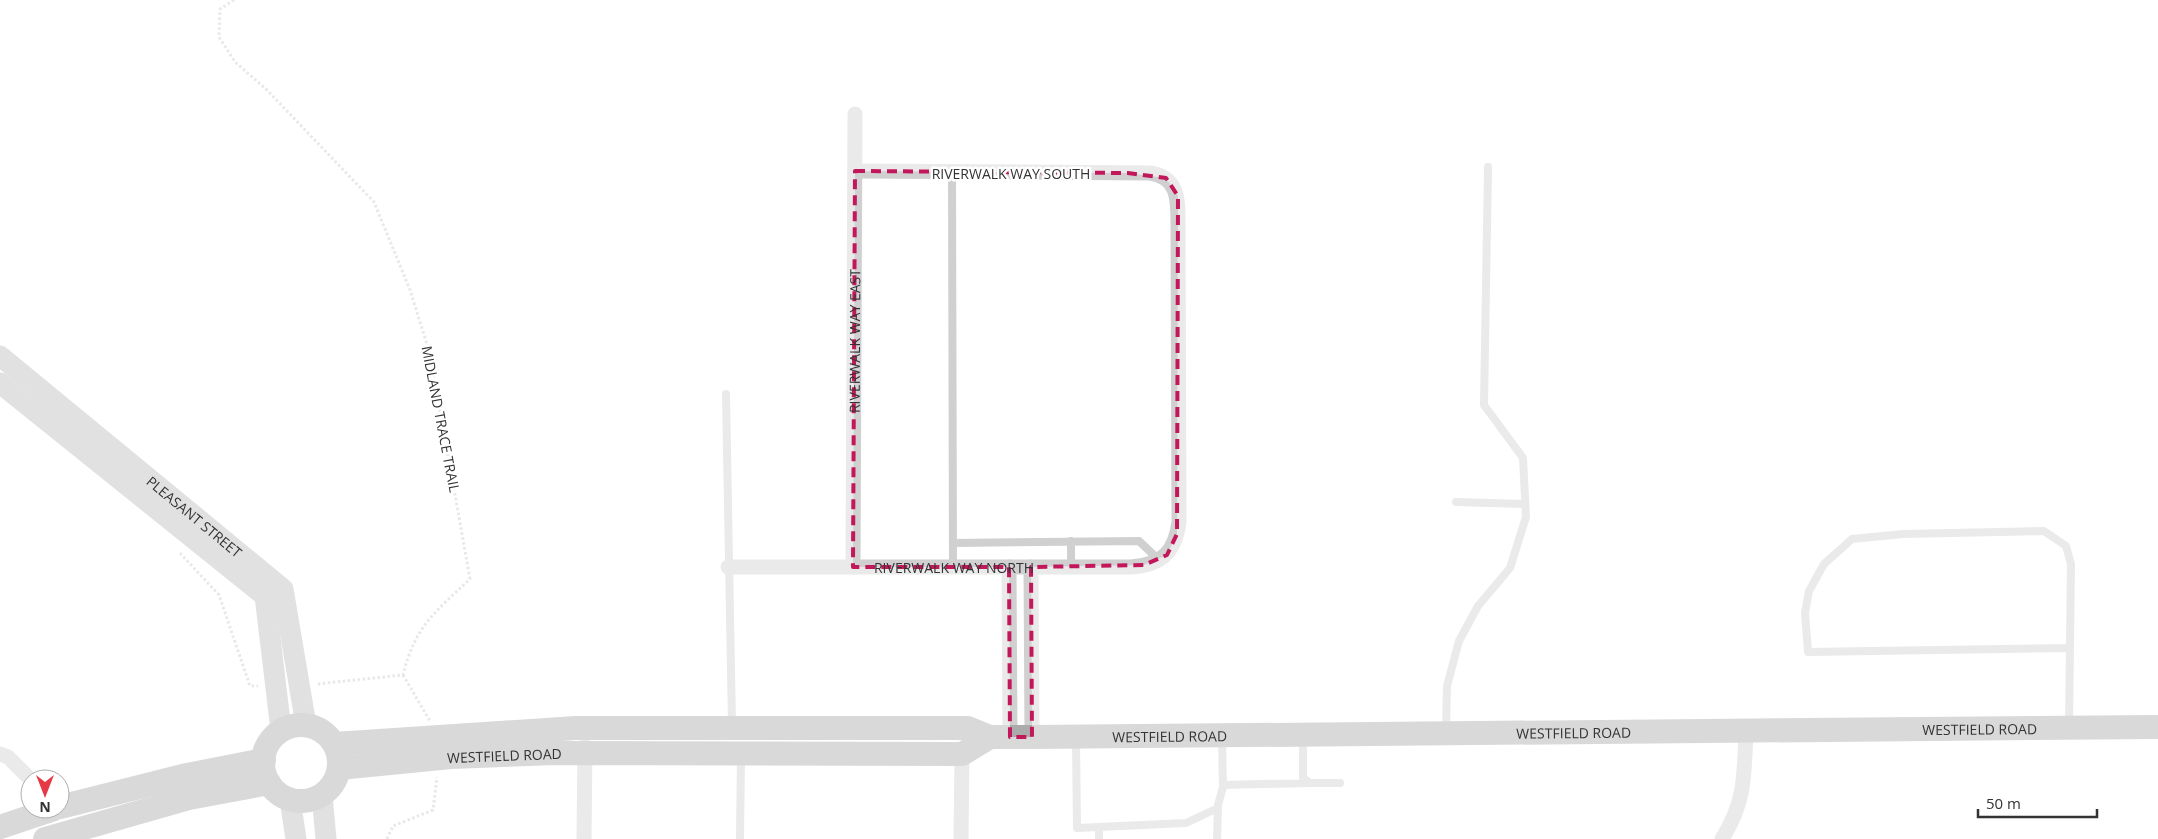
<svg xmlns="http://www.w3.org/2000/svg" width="2158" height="839" font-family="'Open Sans',sans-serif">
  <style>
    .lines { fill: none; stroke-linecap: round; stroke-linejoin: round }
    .path { stroke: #cdcdcd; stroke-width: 3; stroke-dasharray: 2.5 2.5; stroke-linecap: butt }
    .lane { stroke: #d0d0d0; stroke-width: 8 }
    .street { stroke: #d0d0d0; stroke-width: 15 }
    .secondary { stroke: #bdbdbd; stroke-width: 21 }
    .primary { stroke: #ababab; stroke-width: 24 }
    .marked { fill: none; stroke: #c2185b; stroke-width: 4; stroke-dasharray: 10 6; stroke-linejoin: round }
    .labels { text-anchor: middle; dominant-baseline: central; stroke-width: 5; stroke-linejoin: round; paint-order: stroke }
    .street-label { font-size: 14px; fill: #333; stroke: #fff }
  </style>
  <rect width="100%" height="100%" fill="#fff"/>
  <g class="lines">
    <path class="path" d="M234 0 220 9 219 37 235 62 266 89 374 202 410 290 430 354 470 579C435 612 415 626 403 675L317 684
      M180 553 219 595 250 686H258
      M403 675 430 721
      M387 839 393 826 433 810 437 777"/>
    <path class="lane" d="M952 173 953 567
      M726 394 732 726
      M1456 502 1525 504
      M1071 541V567
      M953 543 1139 541 1159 560
      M2069 726 2071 564 2066 546 2044 531 1903 534 1852 539 1824 564 1809 591 1805 613 1808 652 2070 648
      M1446 731 1447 686 1459 641 1478 606 1510 568 1526 517 1523 458 1484 405 1488 167
      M1303 737V778L1310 783H1340
      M1076 739 1077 828 1186 823 1218 808
      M1223 785 1310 783
      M1099 828V839
      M740 839 741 756
      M1217 839 1218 805 1223 787 1222 737"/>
    <g class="street">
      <path id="s1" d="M728 567H1131C1162 565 1175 552 1179 522L1178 222C1178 199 1178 177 1150 173L855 171"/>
      <path id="s2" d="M853 567 855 114"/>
      <path d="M1009 567 1010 737"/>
      <path d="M1031 567 1032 737"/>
      <path d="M0 754 8 757 30 779"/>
      <path d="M584 839 585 746"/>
      <path d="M961 839 962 754"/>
      <path d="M1722 839C1746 801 1744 774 1746 731"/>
    </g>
    <g class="secondary">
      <path id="s3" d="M0 356 283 589 306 725"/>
      <path d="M0 383 265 596 281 730"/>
      <path d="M322 795 326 839"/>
      <path d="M290 799 296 839"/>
    </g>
    <g class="primary">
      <circle cx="301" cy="763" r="38"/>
      <path id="s4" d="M334 744 576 728H968L990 737H1032L2158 727"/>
      <path id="s5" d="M339 768 451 757 555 753 962 754 990 737"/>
      <path d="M60 807 187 775 264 760"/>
      <path d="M0 827 54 809"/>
      <path d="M45 839 189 798 269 783"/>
    </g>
  </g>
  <path d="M0 0H2158V839H0ZM855 171 1128 173 1166 178 1178 196 1177 534 1167 555 1144 565 1031 567 1032 737H1010L1009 567H853Z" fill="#fff" fill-opacity=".55" fill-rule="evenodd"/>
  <path class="marked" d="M855 171 1128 173 1166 178 1178 196 1177 534 1167 555 1144 565 1031 567 1032 737H1010L1009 567H853Z"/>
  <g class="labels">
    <g class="street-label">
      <text x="1011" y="173">RIVERWALK WAY SOUTH</text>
      <text stroke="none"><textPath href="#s2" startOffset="226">RIVERWALK WAY EAST</textPath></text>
      <text transform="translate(441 419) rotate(79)">MIDLAND TRACE TRAIL</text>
      <text stroke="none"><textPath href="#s3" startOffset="252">PLEASANT STREET</textPath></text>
      <text stroke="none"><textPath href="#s1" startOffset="226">RIVERWALK WAY NORTH</textPath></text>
      <text stroke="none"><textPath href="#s4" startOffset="1648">WESTFIELD ROAD</textPath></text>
      <text stroke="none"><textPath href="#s4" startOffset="1242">WESTFIELD ROAD</textPath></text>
      <text stroke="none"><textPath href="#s4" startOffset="838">WESTFIELD ROAD</textPath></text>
      <text stroke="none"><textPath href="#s5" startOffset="166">WESTFIELD ROAD</textPath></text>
    </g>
  </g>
  <g transform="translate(45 794) rotate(180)"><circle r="24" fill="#ffffff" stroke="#adadad"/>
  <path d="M0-4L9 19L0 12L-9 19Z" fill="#e63946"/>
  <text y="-8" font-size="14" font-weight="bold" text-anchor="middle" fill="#333333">N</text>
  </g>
  <path d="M1978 809v8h119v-8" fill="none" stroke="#333333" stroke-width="2.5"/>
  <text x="1986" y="809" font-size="15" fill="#333333" stroke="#ffffff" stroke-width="4" paint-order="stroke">50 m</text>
</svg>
